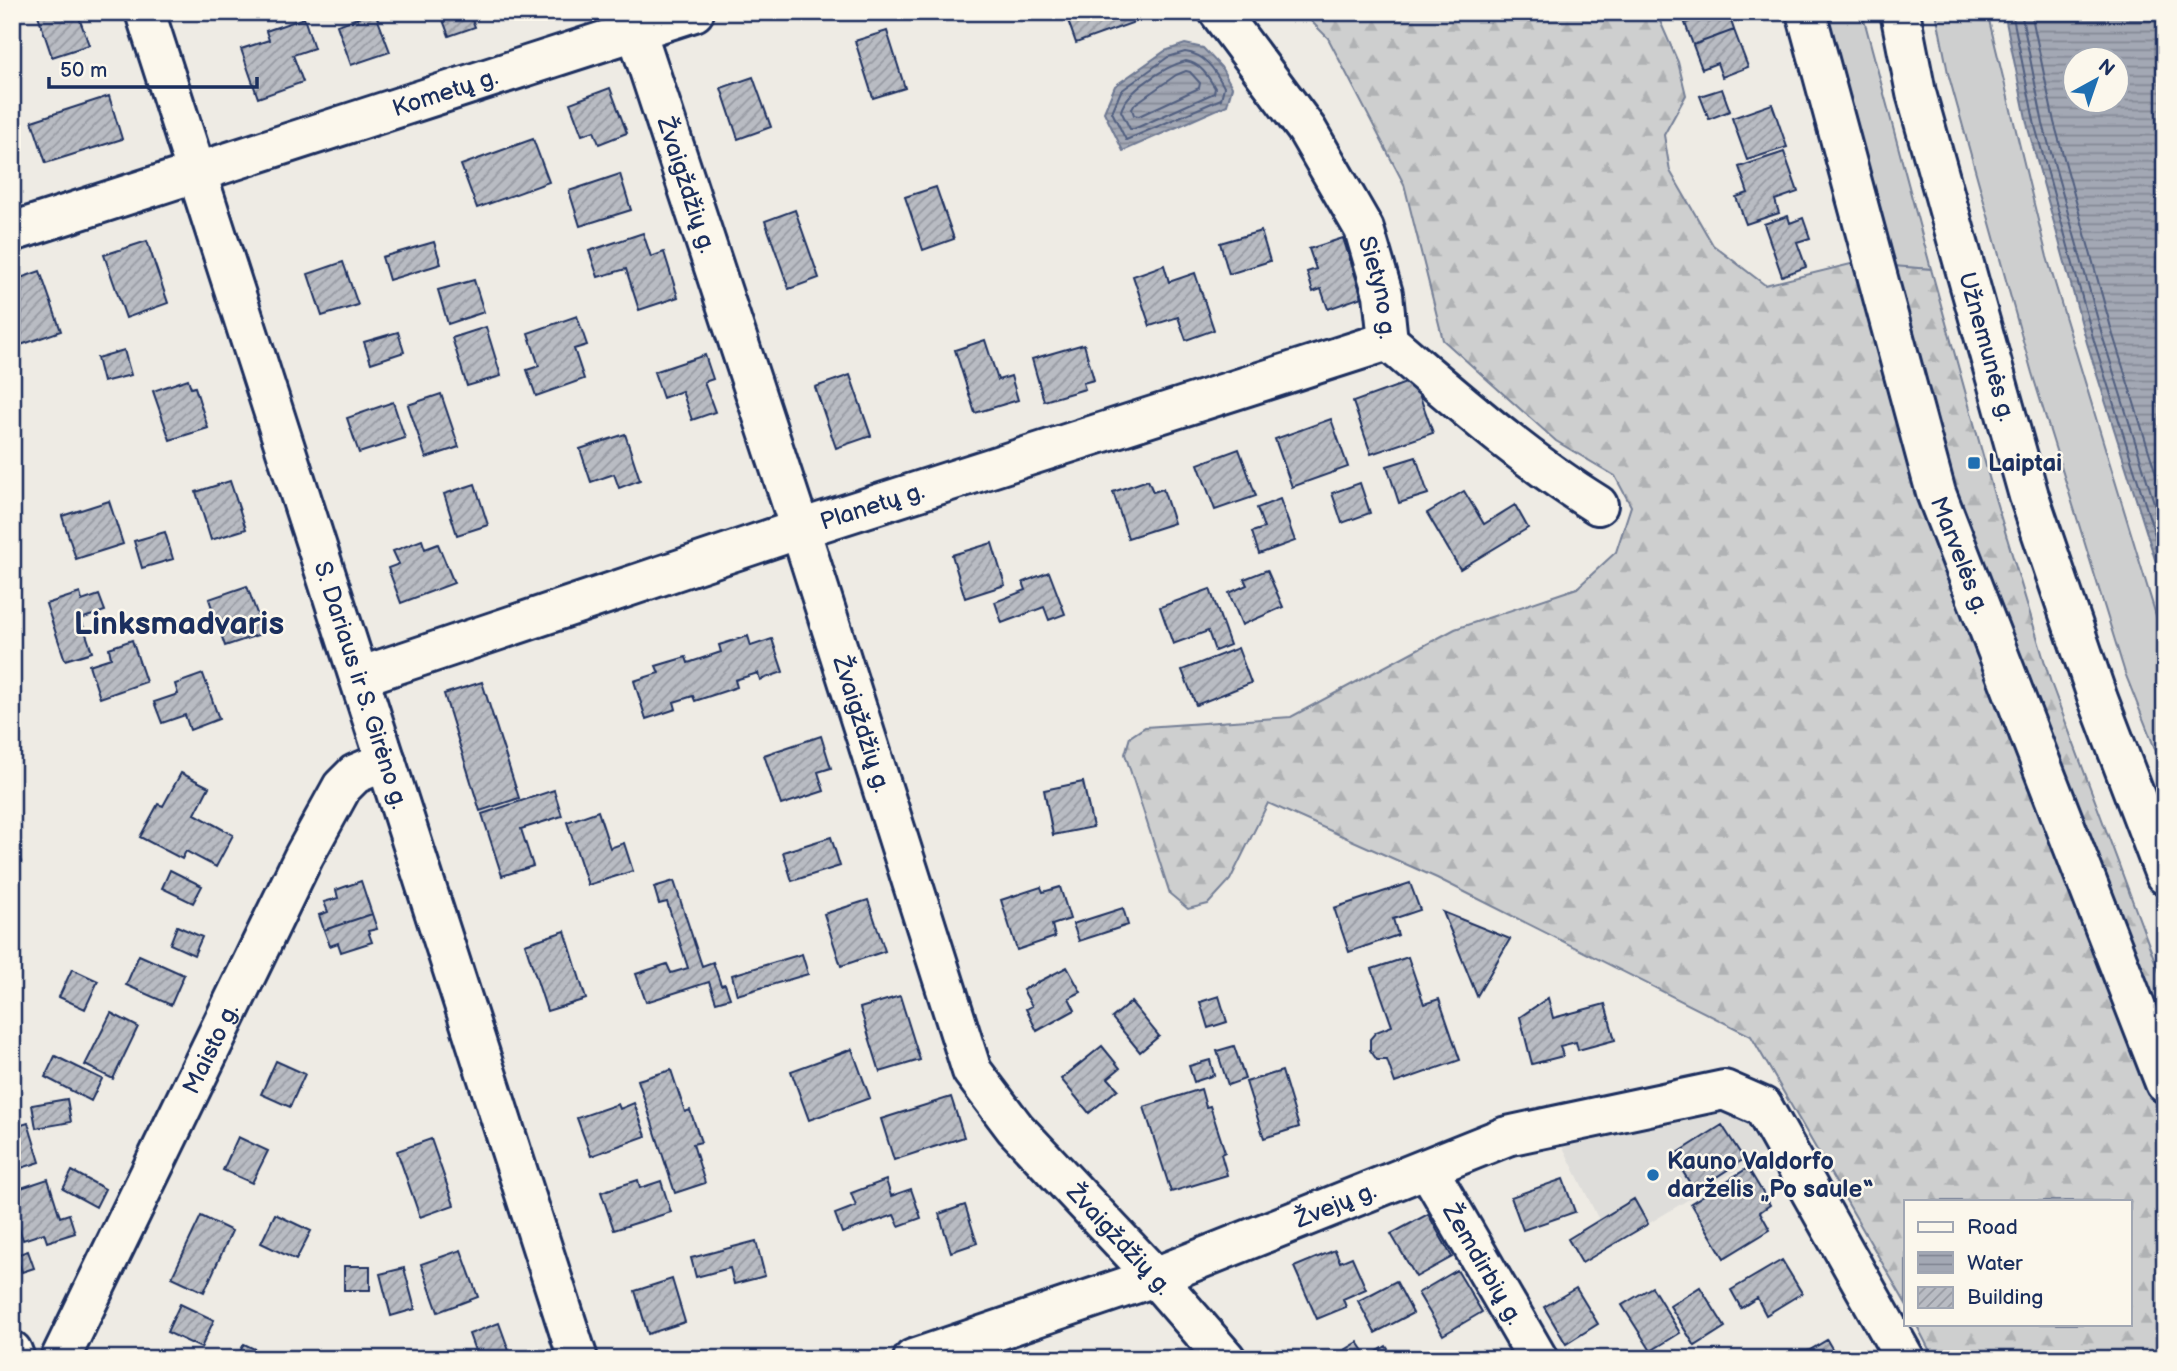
<svg xmlns="http://www.w3.org/2000/svg" width="2177" height="1371" font-family="'Balsamiq Sans',sans-serif">
  <style>
    .built { fill: #deddda }
    .grass { fill: #cecfcf; stroke: #747f96; stroke-width: 2 }
    .forest { fill: url(#forest-firs); stroke: #747f96; stroke-width: 2 }
    .water { fill: url(#water-rules); stroke: #6d7892; stroke-width: 2; fill-rule: evenodd }
    .lines { fill: none; stroke-linecap: round; stroke-linejoin: round }
    .shore { stroke: #515f80; stroke-width: 2 }
    .building { fill: url(#building-hatch); stroke: #1b2f5e; stroke-width: 2 }
    .minor-casing { stroke: #1b2f5e; stroke-width: 44 }
    .major-casing { stroke: #1b2f5e; stroke-width: 44 }
    .minor { stroke: #fbf7ec; stroke-width: 38 }
    .major { stroke: #fbf7ec; stroke-width: 38 }
    .poi-dot { fill: #1f6fb2; stroke: #fbf7ec; stroke-width: 2.5 }
    .labels { text-anchor: middle; dominant-baseline: central; stroke-width: 5; stroke-linejoin: round; paint-order: stroke }
    .street-label { font-size: 24px; fill: #1b2f5e; stroke: #fbf7ec }
    .poi-label { font-size: 24px; font-weight: bold; fill: #1b2f5e; stroke: #fbf7ec; text-anchor: start }
    .district-label { font-size: 32px; font-weight: bold; fill: #1b2f5e; stroke: #fbf7ec }
  </style>
  <defs>
    <pattern id="forest-firs" width="22" height="20" patternUnits="userSpaceOnUse" patternTransform="scale(1.75)"><rect width="22" height="20" fill="#cecfcf"/><path d="M5 1l3.5 6h-7zM16 11l3.5 6h-7z" fill="#b0b2b4"/></pattern>
    <pattern id="water-rules" width="6" height="5" patternUnits="userSpaceOnUse" patternTransform="scale(1.75)"><rect width="6" height="5" fill="#a3a8b4"/><path d="M0 2.5h6" fill="none" stroke="#848996"/></pattern>
    <pattern id="building-hatch" width="6" height="6" patternUnits="userSpaceOnUse" patternTransform="scale(1.75)"><rect width="6" height="6" fill="#b9bcc3"/><path d="M-1 1l2-2M0 6l6-6M5 7l2-2" fill="none" stroke="#9699a2"/></pattern>
  </defs>
  <rect width="100%" height="100%" fill="#eeebe4"/>
  <filter id="ink" filterUnits="userSpaceOnUse"><feTurbulence type="fractalNoise" baseFrequency=".0143" numOctaves="2"/><feDisplacementMap in="SourceGraphic" scale="14" xChannelSelector="R" yChannelSelector="G"/><feConvolveMatrix kernelMatrix="1 2 1 2 8 2 1 2 1" color-interpolation-filters="sRGB"/></filter>
  <g filter="url(#ink)">
    <path class="built" d="M1714 1103 1745 1107 1770 1150 1648 1224 1634 1199 1599 1220 1558 1137Z"/>
    <path class="grass" d="M1821 12H1862L1931 269 1882 266Z
      M1936 12H1987L2047 257 2165 645V774L2125 673 2032 373 1948 73Z"/>
    <path class="forest" d="M1302 12H1656L1678 62 1686 95 1664 135 1670 171 1713 245 1765 285 1855 263 1931 269 1994 495 2051 683 2165 988V1359H1934L1916 1324H2130V1201H1906V1304L1751 1036 1437 878 1268 803 1230 880 1208 904 1188 909 1170 894 1125 754 1130 737 1145 727 1291 717 1455 629 1577 588 1616 552 1631 506 1615 476 1556 441 1443 340 1404 184 1328 38Z"/>
    <path class="water" d="M2004 12H2165V591L2087 343 2028 128ZM2076 60H2118V102H2076Z
      M1185 44 1203 48 1221 67 1232 87 1227 105 1123 151 1104 112 1115 86 1165 51Z"/>
    <g class="lines">
      <path class="shore" d="M2012 12 2035 126 2094 341 2165 567
        M2021 12 2043 124 2103 338 2165 538
        M2031 12 2054 122 2113 335 2165 503
        M1185 52C1205 54 1215 70 1224 87L1221 99 1126 140 1112 112 1121 91 1168 57Z
        M1186 61C1200 63 1208 76 1215 88L1214 93 1134 129H1130L1121 111C1126 91 1166 66 1186 61Z
        M1186 71 1190 72 1200 83 1199 88 1139 116 1134 115 1132 109 1135 104 1176 75Z"/>
    </g>
    <path class="building" d="M37 12H77L89 45 52 57Z
      M375 12 390 52 351 65 337 25Z
      M440 12H469L475 27 449 36Z
      M1065 12H1137V15L1132 23 1076 43Z
      M1715 12H1728L1734 30 1693 45 1685 23Z
      M304 18 314 48 293 55 303 82 258 98 241 49 269 40 266 31Z
      M1734 30 1748 67 1722 77 1717 63 1702 69 1693 45Z
      M887 31 905 88 873 98 855 41Z
      M753 77 771 127 738 139 721 88Z
      M610 88 627 133 599 144 594 131 582 135 570 103Z
      M1722 89 1730 111 1709 119 1700 96Z
      M109 96 122 139 46 163 32 121Z
      M1772 104 1787 147 1747 160 1732 118Z
      M533 139 549 182 477 208 461 165Z
      M1784 152 1798 192 1775 200 1779 213 1746 224 1736 197 1748 193 1739 167Z
      M620 174 631 210 580 226 569 191Z
      M936 187 954 239 923 250 905 197Z
      M795 210 819 278 789 289 765 221Z
      M1788 216 1790 223 1803 218 1810 238 1797 242 1806 267 1782 276 1764 224Z
      M1261 231 1270 261 1229 274 1220 243Z
      M643 233 651 257 664 252 678 297 639 310 626 269 598 277 589 251Z
      M1343 238 1362 297 1328 309 1321 289 1313 292 1307 272 1316 269 1309 249Z
      M147 241 168 303 126 318 104 255Z
      M434 242 441 264 389 280 382 257Z
      M343 262 358 305 322 316 308 274Z
      M1164 265 1169 282 1195 273 1214 330 1186 340 1178 317 1150 326 1133 276Z
      M40 271 61 331 12 348V281Z
      M474 280 484 312 448 324 438 290Z
      M577 316 587 345 574 349 584 379 536 396 527 370 539 366 528 333Z
      M486 327 501 376 467 386 452 338Z
      M398 332 404 352 371 363 364 342Z
      M985 340 998 380 1011 376 1018 400 975 413 955 350Z
      M1084 344 1094 380 1083 383 1085 389 1044 401 1032 359Z
      M124 350 131 375 103 382 97 358Z
      M705 355 713 379 704 382 715 412 692 420 682 391 663 398 654 372Z
      M850 375 871 436 836 448 815 387Z
      M188 379 191 388 195 387 208 428 170 440 153 391Z
      M1414 380 1433 433 1371 454 1353 402Z
      M441 394 459 447 426 458 408 405Z
      M393 402 405 438 359 453 347 418Z
      M1331 419 1348 467 1292 487 1275 439Z
      M625 434 640 480 619 488 614 474 591 482 580 449Z
      M1239 449 1256 496 1215 510 1198 464Z
      M1416 457 1428 494 1399 503 1387 466Z
      M1148 480 1153 492 1163 489 1174 523 1128 538 1113 492Z
      M230 481 246 529 211 540 196 492Z
      M1360 483 1370 513 1342 523 1332 493Z
      M475 484 488 525 457 535 444 494Z
      M1464 491 1484 524 1515 505 1528 528 1460 569 1427 513Z
      M1280 499 1295 541 1259 554 1252 532 1264 528 1257 508Z
      M109 501 123 544 76 559 62 516Z
      M165 532 173 559 142 568 134 541Z
      M422 540 425 549 438 544 454 583 401 603 388 568 399 564 393 551Z
      M992 543 1005 585 965 598 952 555Z
      M1267 570 1283 607 1242 625 1229 593 1247 585 1244 579Z
      M1049 572 1065 614 1049 620 1044 607 1002 623 995 602 1026 590 1023 582Z
      M247 586 264 633 225 646 209 599Z
      M1210 589 1230 645 1215 651 1208 631 1173 644 1160 607Z
      M80 593 82 601 99 595 105 611 81 619 92 652 65 660 46 604Z
      M748 636 751 646 772 639 783 672 760 680 758 673 735 680 737 687 695 701 693 696 674 702 676 709 646 719 634 681 659 673 656 666 686 657 688 663 721 652 719 645Z
      M132 640 146 682 100 698 89 665 111 658 109 648Z
      M1238 648 1251 683 1196 705 1182 670Z
      M203 674 219 719 190 730 185 715 162 723 154 702 178 694 175 684Z
      M482 682 519 798 480 811 444 694Z
      M821 736 831 768 818 772 824 791 781 805 764 755Z
      M181 773 209 787 195 814 233 835 216 867 186 851 182 859 140 837 158 804 163 806Z
      M1083 782 1093 827 1053 835 1044 790Z
      M554 790 562 816 521 829 533 866 502 876 482 814Z
      M598 811 610 848 624 843 633 871 588 885 567 822Z
      M831 837 840 866 792 881 783 852Z
      M12 840 21 862 12 865Z
      M170 870 202 886 193 903 162 888Z
      M361 881 372 914 324 930 319 915 328 912 324 902 338 898 336 890Z
      M674 881 702 966 713 962 721 985 725 984 730 998 716 1002 709 982 646 1002 636 974 667 964 671 973 688 968 667 902 659 904 654 887Z
      M1410 883 1420 910 1393 919 1398 935 1349 952 1334 908Z
      M1041 887 1043 892 1060 887 1070 919 1052 925 1055 937 1017 950 1001 900Z
      M868 900 885 951 841 966 824 914Z
      M1123 908 1128 925 1079 941 1073 924Z
      M1443 912 1510 939 1477 996Z
      M372 914 377 929 368 931 372 942 341 952 338 943 330 946 324 930Z
      M177 926 202 937 194 955 170 944Z
      M565 931 586 999 547 1011 525 944Z
      M802 954 808 974 737 995 732 975Z
      M139 955 184 975 171 1005 126 985Z
      M1408 957 1424 1004 1439 999 1460 1060 1395 1083 1387 1060H1377L1370 1050V1039L1376 1032 1392 1026 1372 969Z
      M1067 967 1081 992 1069 998 1075 1010 1037 1031 1026 1009 1032 1006 1023 990Z
      M72 969 98 981 85 1009 59 997Z
      M900 996 920 1060 880 1072 860 1008Z
      M1219 996 1227 1022 1208 1028 1200 1002Z
      M1548 998 1553 1018 1605 1004 1615 1040 1578 1050 1576 1042 1560 1046 1563 1056 1532 1064 1520 1017Z
      M1131 1002 1159 1036 1140 1052 1112 1018Z
      M111 1013 138 1027 113 1079 85 1065Z
      M1102 1046 1120 1068 1108 1078 1118 1089 1089 1113 1061 1079Z
      M1234 1046 1245 1079 1228 1085 1217 1051Z
      M852 1049 870 1098 809 1120 791 1071Z
      M55 1056 102 1079 91 1101 45 1077Z
      M1210 1060 1214 1075 1194 1082 1189 1066Z
      M276 1061 305 1074 290 1107 261 1094Z
      M671 1070 685 1112 690 1110 701 1142 693 1144 705 1183 675 1193 638 1080Z
      M1282 1071 1299 1127 1264 1138 1246 1082Z
      M1201 1089 1206 1107 1210 1106 1225 1152 1221 1154 1227 1175 1171 1192 1144 1107Z
      M951 1097 964 1137 894 1160 881 1119Z
      M67 1099 71 1122 36 1128 32 1105Z
      M634 1103 646 1136 591 1156 577 1118 618 1104 620 1109Z
      M28 1123 40 1162 12 1171V1128Z
      M1722 1125 1744 1159 1695 1191 1673 1156Z
      M238 1137 268 1151 252 1183 223 1170Z
      M431 1139 454 1205 420 1217 397 1151Z
      M1748 1168 1770 1205 1760 1212 1770 1230 1724 1258 1691 1203Z
      M72 1171 105 1189 96 1207 63 1189Z
      M48 1179 60 1217 69 1214 75 1233 47 1242 44 1233 23 1240 12 1209V1191Z
      M1563 1179 1575 1212 1523 1230 1511 1197Z
      M638 1180 640 1188 661 1181 671 1212 614 1230 601 1192Z
      M886 1180 891 1196 911 1189 921 1218 899 1226 894 1215 842 1233 835 1214 856 1206 851 1193Z
      M1634 1199 1648 1224 1582 1263 1568 1239Z
      M965 1205 977 1243 951 1252 939 1214Z
      M275 1214 311 1231 296 1260 261 1243Z
      M1428 1214 1452 1257 1416 1277 1391 1234Z
      M201 1216 232 1231 204 1292 172 1277Z
      M756 1241 765 1276 734 1284 730 1268 696 1277 691 1258Z
      M461 1250 478 1297 438 1312 421 1264Z
      M1335 1250 1340 1262 1352 1257 1366 1289 1343 1299 1346 1307 1317 1319 1294 1267Z
      M28 1251 34 1268 22 1272 16 1255Z
      M1782 1260 1802 1293 1766 1315 1757 1298 1741 1308 1731 1290Z
      M344 1266H370V1290H344Z
      M404 1268 415 1309 391 1316 380 1274Z
      M1457 1270 1482 1312 1443 1335 1418 1293Z
      M672 1279 685 1322 648 1334 635 1291Z
      M1396 1281 1413 1313 1375 1333 1358 1301Z
      M1652 1287 1680 1333 1651 1351 1622 1305Z
      M1700 1287 1725 1327 1695 1346 1670 1306Z
      M1576 1288 1598 1324 1566 1344 1544 1307Z
      M180 1304 214 1320 201 1348 167 1332Z
      M499 1323 512 1359H478L469 1334Z
      M1827 1340 1838 1359H1795Z
      M1358 1342 1368 1357 1386 1346 1394 1359H1330Z
      M244 1344 275 1359H236Z"/>
    <g class="lines">
      <g class="minor-casing">
        <g id="minor">
          <path id="s1" d="M145 12 578 1359"/>
          <path id="s2" d="M630 12 800 529 972 1071 1015 1128 1155 1277 1226 1359"/>
          <path id="s3" d="M1219 12 1307 130 1364 229 1383 294 1388 341C1456 399 1522 458 1598 505"/>
          <path id="s4" d="M1806 12 1936 493 2165 1083"/>
          <path id="s5" d="M12 232 694 12"/>
          <path id="s6" d="M359 677 800 529 1388 341"/>
          <path id="s7" d="M1428 1169 1538 1359"/>
          <path d="M12 1351 15 1359"/>
          <path id="s8" d="M60 1359 304 856 342 787 355 774 386 761"/>
          <path id="s9" d="M913 1359 1155 1277 1507 1136 1724 1090 1763 1107 1905 1359"/>
        </g>
      </g>
      <g class="major-casing">
        <g id="major">
          <path id="s10" d="M1900 12 1916 93 2029 496 2098 699 2165 875"/>
        </g>
      </g>
      <use href="#minor" class="minor"/>
      <use href="#major" class="major"/>
    </g>
  </g>
  <g class="poi-dot">
    <rect x="1967" y="456" width="14" height="14" rx="3.5"/>
    <circle cx="1653" cy="1175" r="7"/>
  </g>
  <g class="labels">
    <g class="street-label">
      <text stroke="none"><textPath href="#s5" startOffset="455">Kometų g.</textPath></text>
      <text stroke="none"><textPath href="#s2" startOffset="182">Žvaigždžių g.</textPath></text>
      <text stroke="none"><textPath href="#s3" startOffset="322">Sietyno g.</textPath></text>
      <text stroke="none"><textPath href="#s10" startOffset="346">Užnemunės g.</textPath></text>
      <text stroke="none"><textPath href="#s6" startOffset="541">Planetų g.</textPath></text>
      <text stroke="none"><textPath href="#s4" startOffset="565">Marvelės g.</textPath></text>
      <text stroke="none"><textPath href="#s1" startOffset="707">S. Dariaus ir S. Girėno g.</textPath></text>
      <text stroke="none"><textPath href="#s2" startOffset="749">Žvaigždžių g.</textPath></text>
      <text stroke="none"><textPath href="#s8" startOffset="345">Maisto g.</textPath></text>
      <text stroke="none"><textPath href="#s9" startOffset="450">Žvejų g.</textPath></text>
      <text stroke="none"><textPath href="#s2" startOffset="1337">Žvaigždžių g.</textPath></text>
      <text stroke="none"><textPath href="#s7" startOffset="110">Žemdirbių g.</textPath></text>
    </g>
    <g class="poi-label">
      <text x="1988" y="463">Laiptai</text>
      <text x="1667" y="1161">Kauno Valdorfo<tspan x="1667" dy="28">darželis „Po saule“</tspan></text>
    </g>
    <g class="district-label">
      <text x="179" y="624">Linksmadvaris</text>
    </g>
  </g>
  <rect width="2177" height="1371" fill="none" stroke="#fbf7ec" stroke-width="42"/>
  <rect x="21" y="21" width="2135" height="1329" fill="none" stroke="#1b2f5e" stroke-width="2.5" filter="url(#ink)"/>
  <rect x="1904" y="1200" width="228" height="126" fill="#fbf7ec" stroke="#a1a7b3" stroke-width="2"/>
  <rect x="1918" y="1222" width="35" height="10" fill="#fbf7ec" stroke="#a1a7b3" stroke-width="2"/>
  <text x="1967" y="1234" font-size="21" fill="#1b2f5e">Road</text>
  <rect x="1918" y="1252" width="35" height="21" fill="url(#water-rules)" stroke="#a1a7b3" stroke-width="2"/>
  <text x="1967" y="1270" font-size="21" fill="#1b2f5e">Water</text>
  <rect x="1918" y="1287" width="35" height="21" fill="url(#building-hatch)" stroke="#a1a7b3" stroke-width="2"/>
  <text x="1967" y="1304" font-size="21" fill="#1b2f5e">Building</text>
  <g transform="translate(2096 80) rotate(40)"><circle r="33" fill="#fbf7ec" stroke="#a1a7b3" stroke-width="2"/>
  <path d="M0-5L12 26L0 18L-12 26Z" fill="#1f6fb2"/>
  <text y="-10" font-size="19" font-weight="bold" text-anchor="middle" fill="#1b2f5e">N</text>
  </g>
  <path d="M49 77v10h208v-10" fill="none" stroke="#1b2f5e" stroke-width="3.5"/>
  <text x="60" y="77" font-size="21" fill="#1b2f5e" stroke="#fbf7ec" stroke-width="5" paint-order="stroke">50 m</text>
</svg>
